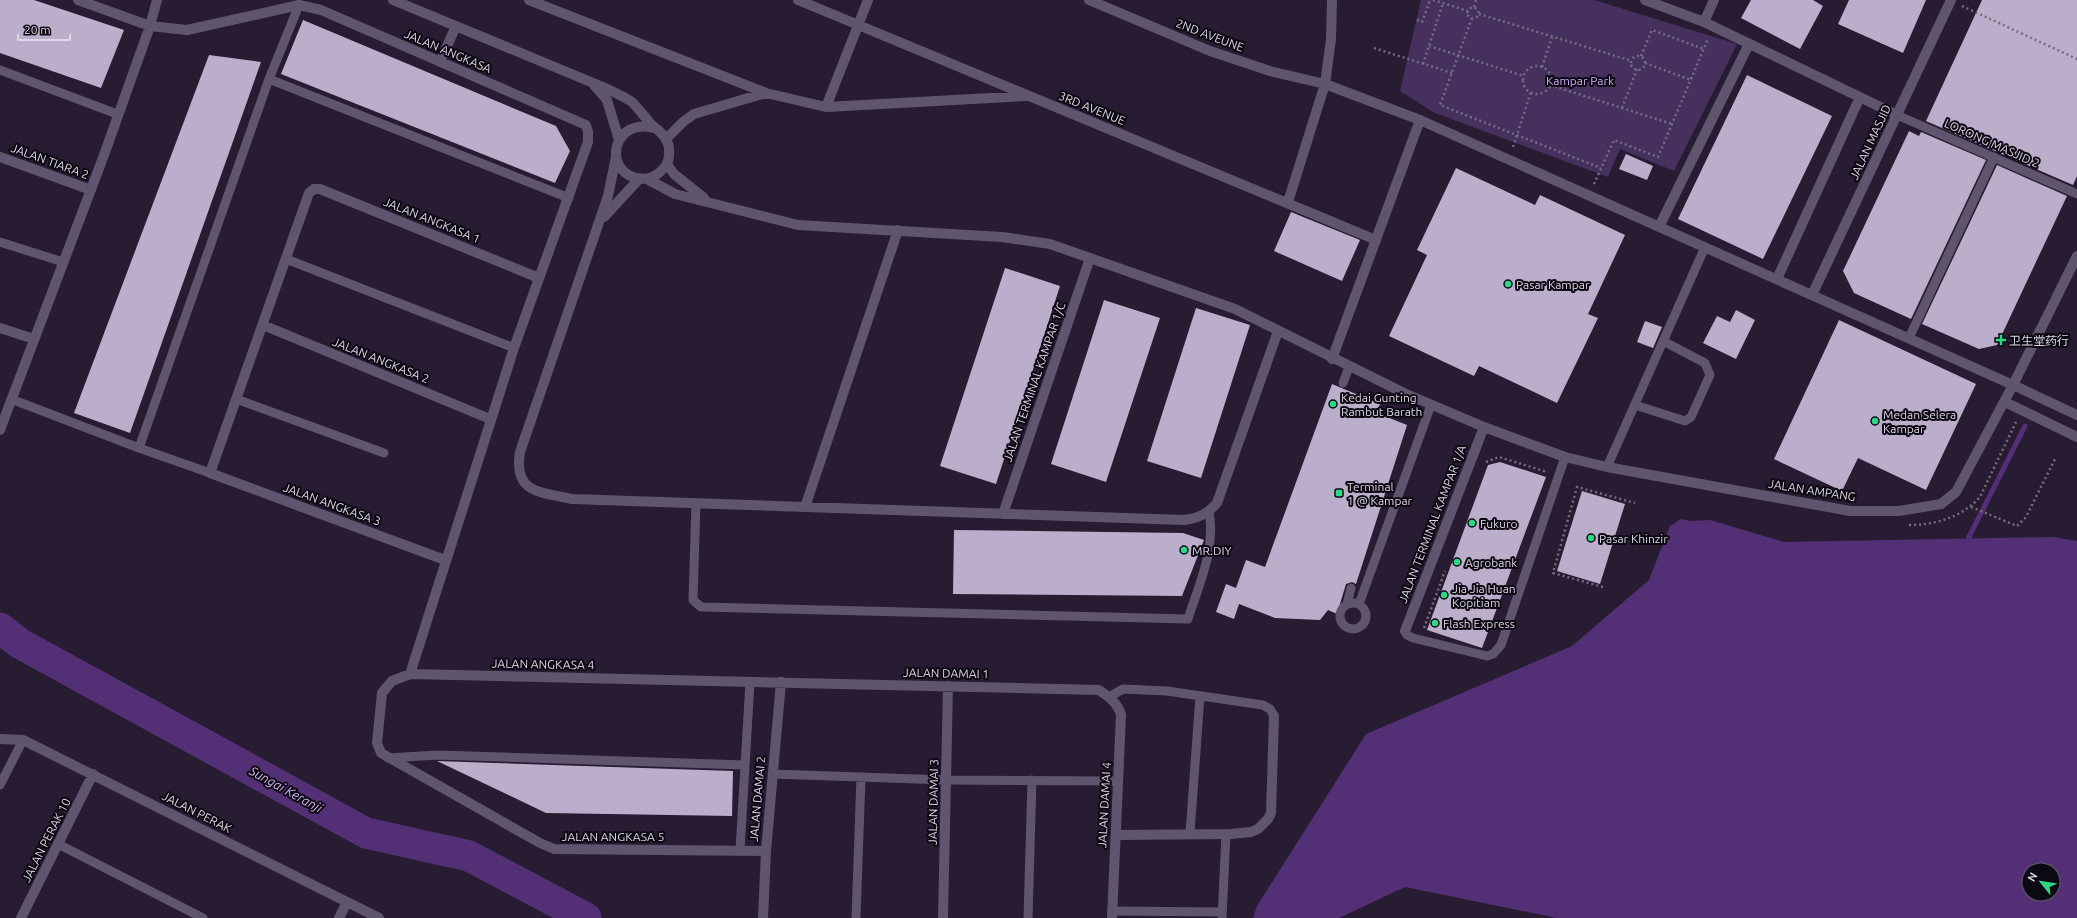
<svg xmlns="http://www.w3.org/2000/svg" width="2077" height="918" font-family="Ubuntu,'Noto Sans SC',sans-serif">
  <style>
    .green { fill: #46305e }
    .water { fill: #533075; fill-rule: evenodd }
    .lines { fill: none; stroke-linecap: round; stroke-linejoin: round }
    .stream { stroke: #533075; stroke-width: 5 }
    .river { stroke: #533075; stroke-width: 31 }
    .building { fill: #bbaecb }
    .path { stroke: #766d80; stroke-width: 2.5; stroke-dasharray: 2 3; stroke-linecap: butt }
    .service { stroke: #60556f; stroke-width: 9 }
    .minor { stroke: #60556f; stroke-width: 10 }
    .tertiary { stroke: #60556f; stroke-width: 10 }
    .poi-dot { fill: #2dd884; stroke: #0d0913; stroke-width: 1.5 }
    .labels { text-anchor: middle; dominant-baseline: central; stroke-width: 4; stroke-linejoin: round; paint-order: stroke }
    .street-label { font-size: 12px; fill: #dcd6e5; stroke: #0d0913 }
    .park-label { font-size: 12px; fill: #d0abfa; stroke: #0d0913 }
    .poi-label { font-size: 12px; fill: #dcd6e5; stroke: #0d0913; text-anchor: start }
    .water-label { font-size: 13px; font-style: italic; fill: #d1b6f2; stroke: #0d0913 }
  </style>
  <rect width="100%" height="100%" fill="#271c32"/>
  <path class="green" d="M1421 0H1594L1737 44 1674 171 1620 149 1608 177 1435 113 1400 91Z"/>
  <path class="water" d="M1681 519 1691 521 1710 520 1784 542 2054 537 2077 541V918H1557L1405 887 1339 918H1253L1257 906 1366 734 1572 646 1649 580 1670 526ZM2029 870H2053V894H2029Z"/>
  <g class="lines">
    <path class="stream" d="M1968 539 2025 426"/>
    <path class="river" d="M0 628 19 643 366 833 469 856 586 918"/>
  </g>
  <path class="building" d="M0 0H34L124 30 101 88 0 53Z
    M1751 0H1813L1823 6 1800 49 1741 18Z
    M1849 0H1926L1903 53 1838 24Z
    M1982 0H2077V176L2073 185 1926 121Z
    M303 20 556 126 570 151 555 183 281 74Z
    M209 55 261 62 130 433 74 413Z
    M1747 75 1832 116 1763 259 1678 219Z
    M1909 131 1919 136 1921 132 1986 160 1911 319 1854 293 1843 271Z
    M1626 154 1653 166 1647 180 1619 169Z
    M1997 165 2067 196 1997 345 1979 349 1922 324Z
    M1456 168 1535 205 1540 195 1625 235 1588 314 1598 318 1557 403 1479 366 1474 376 1389 336 1427 255 1417 250Z
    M1291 212 1360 240 1342 281 1274 251Z
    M1005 268 1060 286 996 484 940 466Z
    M1104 300 1160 318 1106 482 1051 464Z
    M1196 308 1250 325 1201 478 1147 461Z
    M1736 310 1755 320 1736 359 1703 343 1717 316 1730 322Z
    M1839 320 1976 384 1926 490 1858 458 1842 491 1774 459Z
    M1645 321 1662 327 1653 348 1637 342Z
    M1332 384 1380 404 1377 413 1407 425 1356 584 1352 582 1346 584 1337 614 1328 610 1320 620 1275 618 1239 604 1234 619 1216 612 1226 584 1236 588 1246 560 1265 567Z
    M1500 462 1546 477 1482 648 1427 630 1488 465Z
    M1582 491 1625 504 1600 584 1557 571Z
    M954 530 1183 533 1204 540 1182 596 953 594Z
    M437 761 733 771 732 816 546 813Z"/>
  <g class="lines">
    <path class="path" d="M1433 0 1468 11
      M1962 6 2077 59
      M1474 7 1476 0
      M1467.5 13a5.5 5.5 0 1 1 11 0a5.5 5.5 0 1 1-11 0Z
      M1479 14 1632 61
      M1472 18 1440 105 1601 168
      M1417 20 1422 22 1430 0
      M1429 46 1524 76
      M1374 48 1452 73
      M1641 56 1652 30 1704 49
      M1631 63a7 7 0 1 1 14 0a7 7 0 1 1-14 0Z
      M1645 63 1691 80
      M1423 64 1443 3
      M1523 80a14 14 0 1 1 28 0a14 14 0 1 1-28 0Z
      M1542 67 1552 37
      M1550 85 1672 124
      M1622 108 1637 69
      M1513 147 1531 92
      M1594 184 1614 140 1658 157 1708 39
      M1486 462 1499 457 1547 472
      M1971 507 2017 526 2026 517 2055 459
      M1909 525C1936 525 1962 517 1980 497L2016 422
      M1603 587 1553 573 1577 487 1635 503
      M1424 628 1445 571"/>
    <path class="service" d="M0 70 117 114
      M269 79 569 198
      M1897 115 2077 194
      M0 242 63 262
      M286 259 514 348
      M1909 338 1994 157
      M1343 383 1349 367
      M11 399 139 448
      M236 399 384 453
      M1635 405 1685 421 1691 417 1710 375 1705 363 1663 341
      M1607 467 1705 247
      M210 473 139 448 269 79 299 5
      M696 503 693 600 701 607 1188 619C1199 584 1216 549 1209 512
      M1340 616a13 13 0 1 1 26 0a13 13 0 1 1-26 0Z
      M1347 604 1351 588
      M1359 604 1431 405
      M1405 631 1407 635 1413 638 1487 656 1493 654 1501 645 1565 457
      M1109 697 1123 689 1167 691 1263 705 1270 709 1274 716
      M388 758 437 755 745 765
      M773 774 946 780 1118 781
      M0 785 23 740
      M1190 833 1200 696
      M58 844 203 918
      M740 850 750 682
      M1112 911 1222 912
      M856 918 861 777
      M1028 918 1032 780
      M1222 918 1226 834"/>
    <path class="minor" d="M78 0 150 26 187 30 299 5 321 10 586 125 588 132V142L514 348 410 674
      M529 0 766 93
      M798 0 1376 240
      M1089 0 1210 51 1270 71 1325 84 1420 120
      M1645 0 1704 22 1897 115
      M1704 22 1714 0
      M440 62 456 26
      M826 107 868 0
      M666 139 683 122 694 114 766 93 826 107 1025 96
      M0 157 91 190
      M616 157 608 196 520 452C513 493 540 492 572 499L1184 520C1199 518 1207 514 1217 503L1278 331
      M1288 202 1325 84 1331 39 1332 0
      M604 217 639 179
      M1659 227 1749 44
      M1777 279 1860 97
      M1812 295 1951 0
      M263 325 490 419
      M0 328 34 339
      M2013 385 2077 415
      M2005 402 2077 437
      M0 430 104 155 150 26 157 0
      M805 507 898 230
      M1003 514 1090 258
      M445 560 210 473 309 193 314 189H320L539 278
      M1405 631 1484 427
      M0 739 23 740 379 918
      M1116 835 1231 834 1251 832 1258 829 1268 819 1271 813 1274 716
      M766 851 554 849 540 843 381 753 377 743 382 693 392 681 410 674 1099 690C1109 697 1118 703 1121 715L1112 918
      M21 918 93 774
      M339 918 347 902
      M763 918 766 851 781 682
      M943 918 948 686"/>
    <path class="tertiary" d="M393 0 610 90C617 94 625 97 632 102 638 108 644 116 650 123 653 127 658 129 661 133 672 143 672 162 661 171 654 178 645 180 636 178 601 168 615 117 654 128
      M594 85 607 100 619 140
      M667 164 674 174 704 198
      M647 179 675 194 798 225 1002 237 1050 244 1235 309 1404 393 1484 427 1565 457 1607 467 1850 511H1899L1941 504 1956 492 2013 385 2077 256
      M1332 359 1420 120 2013 385"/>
  </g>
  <g class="poi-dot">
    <circle cx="1508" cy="284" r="4"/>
    <path d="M1999 334h4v4h4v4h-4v4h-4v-4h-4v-4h4z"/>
    <circle cx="1333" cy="404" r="4"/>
    <circle cx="1875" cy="421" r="4"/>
    <rect x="1335" y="489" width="8" height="8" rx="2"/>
    <circle cx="1472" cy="523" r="4"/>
    <circle cx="1591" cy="538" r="4"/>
    <circle cx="1184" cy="550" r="4"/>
    <circle cx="1457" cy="562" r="4"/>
    <circle cx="1444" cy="595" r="4"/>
    <circle cx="1435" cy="623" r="4"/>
  </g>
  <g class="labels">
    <g class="street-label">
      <text transform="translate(1210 35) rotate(21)">2ND AVEUNE</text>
      <text transform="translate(448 51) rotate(23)">JALAN ANGKASA</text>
      <text transform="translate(1092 108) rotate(22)">3RD AVENUE</text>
      <text transform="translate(1870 142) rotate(-65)">JALAN MASJID</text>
      <text transform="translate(1992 143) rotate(24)">LORONG MASJID 2</text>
      <text transform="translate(50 161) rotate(20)">JALAN TIARA 2</text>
      <text transform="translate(432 220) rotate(22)">JALAN ANGKASA 1</text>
      <text transform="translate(381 360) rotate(22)">JALAN ANGKASA 2</text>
      <text transform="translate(1034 382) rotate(-71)">JALAN TERMINAL KAMPAR 1/C</text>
      <text transform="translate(1812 490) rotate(9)">JALAN AMPANG</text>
      <text transform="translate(332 504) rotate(20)">JALAN ANGKASA 3</text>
      <text transform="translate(1432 524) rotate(-69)">JALAN TERMINAL KAMPAR 1/A</text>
      <text transform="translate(543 664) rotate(1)">JALAN ANGKASA 4</text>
      <text transform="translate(946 673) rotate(1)">JALAN DAMAI 1</text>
      <text transform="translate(757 799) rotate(-85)">JALAN DAMAI 2</text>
      <text transform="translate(933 802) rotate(-89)">JALAN DAMAI 3</text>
      <text transform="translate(1104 805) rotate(-87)">JALAN DAMAI 4</text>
      <text transform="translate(197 812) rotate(27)">JALAN PERAK</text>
      <text x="613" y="836">JALAN ANGKASA 5</text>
      <text transform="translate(46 840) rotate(-63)">JALAN PERAK 10</text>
    </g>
    <g class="park-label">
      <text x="1580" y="80">Kampar Park</text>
    </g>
    <g class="poi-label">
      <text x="1516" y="284">Pasar Kampar</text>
      <text x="2009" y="340">卫生堂药行</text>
      <text x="1341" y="397">Kedai Gunting<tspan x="1341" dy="14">Rambut Barath</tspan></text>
      <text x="1883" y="414">Medan Selera<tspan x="1883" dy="14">Kampar</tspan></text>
      <text x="1347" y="486">Terminal<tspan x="1347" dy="14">1 @ Kampar</tspan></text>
      <text x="1480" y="523">Fukuro</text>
      <text x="1599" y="538">Pasar Khinzir</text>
      <text x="1192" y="550">MR.DIY</text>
      <text x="1465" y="562">Agrobank</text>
      <text x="1452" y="588">Jia Jia Huan<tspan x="1452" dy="14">Kopitiam</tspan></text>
      <text x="1443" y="623">Flash Express</text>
    </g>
    <g class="water-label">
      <text transform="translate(286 789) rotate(29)">Sungai Keranji</text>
    </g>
  </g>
  <g transform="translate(2041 882) rotate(300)"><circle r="19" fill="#0d0913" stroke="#605b67"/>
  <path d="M0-3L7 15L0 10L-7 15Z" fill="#2dd884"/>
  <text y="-6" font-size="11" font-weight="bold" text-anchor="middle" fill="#dcd6e5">N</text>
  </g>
  <path d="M18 34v6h52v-6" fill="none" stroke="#dcd6e5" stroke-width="2"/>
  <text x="24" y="34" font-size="12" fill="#dcd6e5" stroke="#0d0913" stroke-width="3" paint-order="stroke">20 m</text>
</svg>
